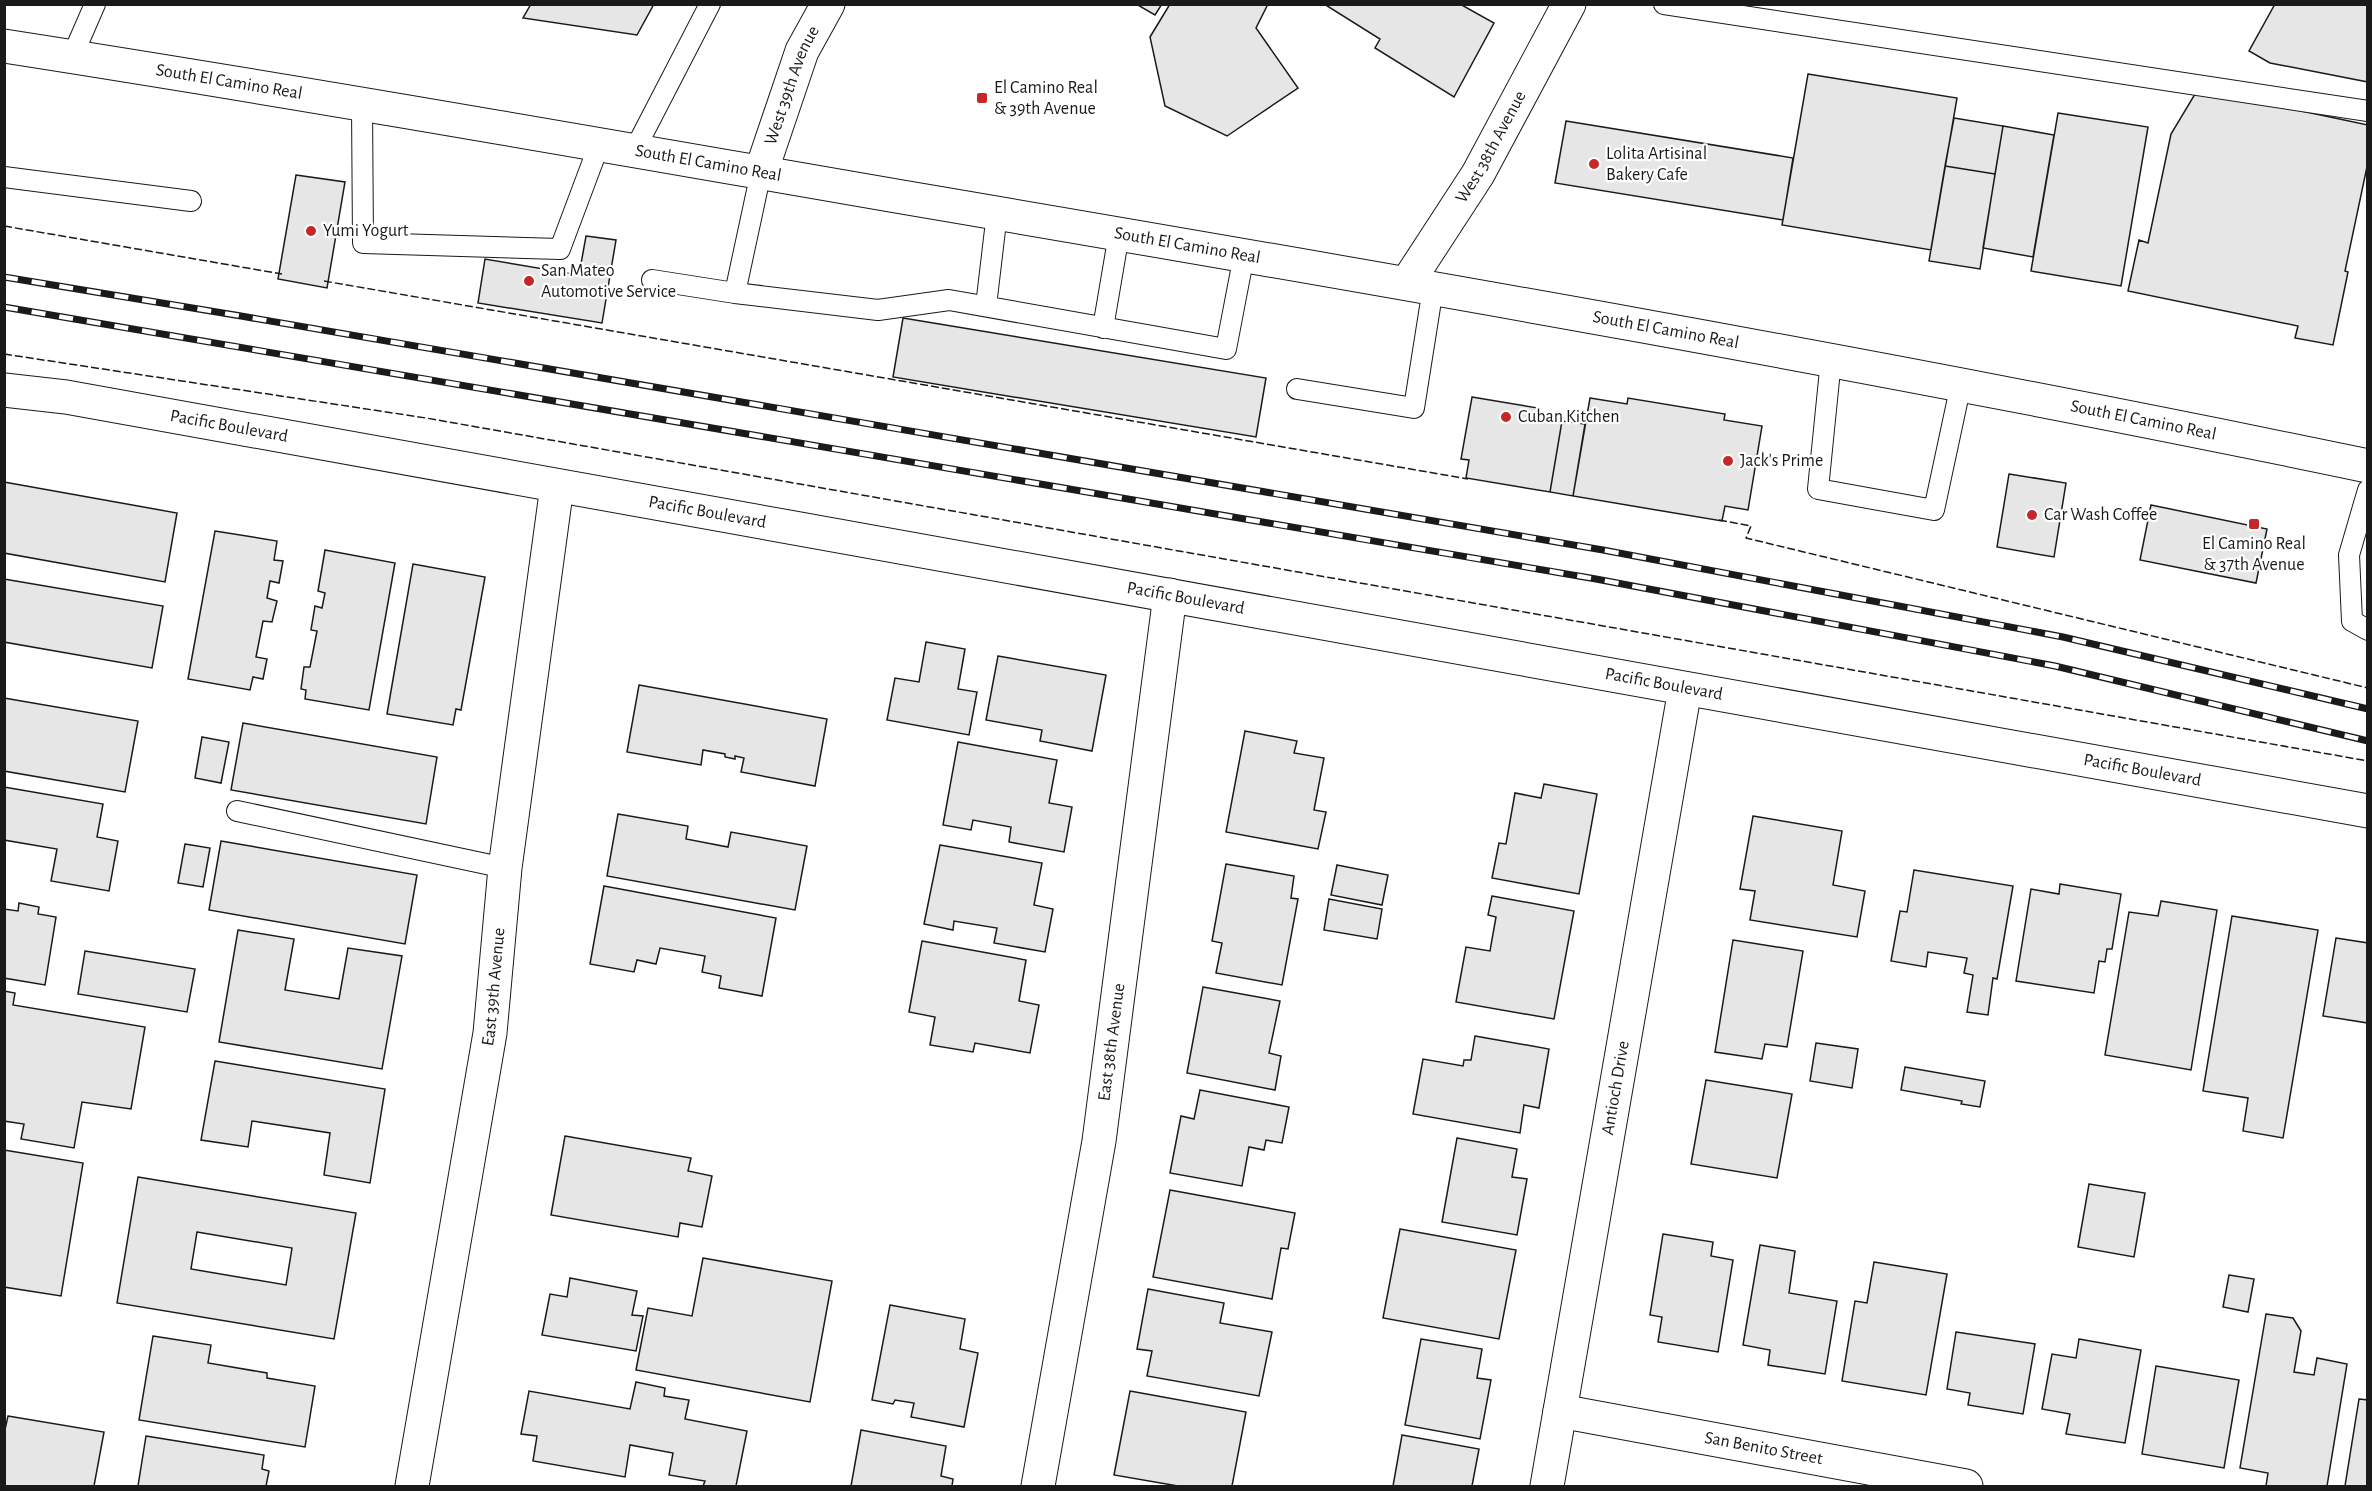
<svg xmlns="http://www.w3.org/2000/svg" width="2372" height="1491" font-family="'Alegreya Sans',sans-serif">
  <style>
    .building { fill: #e6e6e6; stroke: #1a1a1a; stroke-width: 1.5; fill-rule: evenodd }
    .lines { fill: none; stroke-linecap: round; stroke-linejoin: round }
    .lane-casing { stroke: #1a1a1a; stroke-width: 22 }
    .street-casing { stroke: #1a1a1a; stroke-width: 35 }
    .secondary-casing { stroke: #1a1a1a; stroke-width: 35 }
    .primary-casing { stroke: #1a1a1a; stroke-width: 35 }
    .lane { stroke: #fff; stroke-width: 20 }
    .street { stroke: #fff; stroke-width: 33 }
    .secondary { stroke: #fff; stroke-width: 33 }
    .primary { stroke: #fff; stroke-width: 33 }
    .rail-casing { stroke: #1a1a1a; stroke-width: 7 }
    .rail { stroke: #fff; stroke-width: 4.5; stroke-dasharray: 14; stroke-linecap: butt }
    .fence { stroke: #1a1a1a; stroke-width: 1.5; stroke-dasharray: 8 3; stroke-linecap: butt }
    .poi-dot { fill: #c62828; stroke: #fff; stroke-width: 2 }
    .labels { text-anchor: middle; dominant-baseline: central; stroke-width: 4.5; stroke-linejoin: round; paint-order: stroke }
    .street-label { font-size: 18px; fill: #1a1a1a; stroke: #fff }
    .poi-label { font-size: 18px; fill: #1a1a1a; stroke: #fff; text-anchor: start }
  </style>
  <rect width="100%" height="100%" fill="#fff"/>
  <path class="building" d="M531 4H654L637 35 523 18Z
    M1136 4H1162L1155 15Z
    M1170 4H1268L1256 28 1298 88 1227 136 1165 106 1150 37Z
    M1324 4H1460L1494 23 1454 97 1375 48 1380 39Z
    M2275 4H2368V82L2270 63 2249 51Z
    M1808 74 1957 98 1931 250 1782 225Z
    M2198 89 2368 125V162L2345 271 2348 272 2333 345 2295 338 2298 326 2128 291 2139 240 2148 243 2171 134Z
    M2058 113 2148 127 2121 286 2031 271Z
    M1954 118 2003 126 1995 174 1945 166Z
    M1566 121 1793 158 1783 220 1555 183Z
    M2003 126 2054 135 2033 257 1983 248Z
    M1945 166 1995 174 1980 269 1929 261Z
    M296 175 345 182 327 288 278 279Z
    M586 236 616 240 602 323 478 303 485 259 579 275Z
    M903 318 1266 378 1256 437 893 377Z
    M1472 397 1538 408 1537 417 1562 421 1550 492 1466 478 1469 460 1461 459Z
    M1590 398 1627 404 1628 398 1725 414 1724 420 1762 426 1748 510 1725 506 1722 521 1573 496Z
    M1562 421 1585 424 1573 496 1550 492Z
    M2009 474 2066 483 2054 557 1997 547Z
    M4 482 177 513 165 582 4 553Z
    M2151 505 2267 529 2256 583 2140 560Z
    M215 531 277 541 274 560 283 561 279 583 270 581 267 598 277 601 272 622 263 621 256 657 267 659 263 679 253 677 250 690 188 679Z
    M325 550 395 563 369 710 305 699 306 690 301 689 304 667H310L317 631 311 630 315 606 322 608 325 593 318 591Z
    M413 564 485 577 461 710 456 709 453 725 387 714Z
    M4 579 163 606 152 668 4 642Z
    M926 642 965 649 958 689 977 692 969 735 887 720 895 678 919 682Z
    M998 656 1106 675 1092 751 1040 741 1042 730 986 720Z
    M639 685 827 719 815 786 741 772 744 758 735 756V759L725 757V754L703 750 701 765 627 752Z
    M4 698 138 721 125 792 4 771Z
    M243 723 437 757 426 824 231 790Z
    M1245 731 1297 741 1294 753 1324 758 1314 810 1326 812 1318 849 1226 832Z
    M202 737 229 742 221 783 195 778Z
    M958 742 1057 760 1049 803 1072 807 1064 852 1009 842 1011 827 973 820 971 830 943 825Z
    M1544 784 1597 794 1579 894 1492 878 1499 843 1506 844 1515 793 1541 798Z
    M4 787 103 804 97 837 118 841 109 891 51 881 57 849 4 840Z
    M618 814 688 826 686 839 728 847 731 832 807 846 795 910 607 876Z
    M1753 816 1842 831 1833 885 1865 891 1857 937 1750 920 1755 891 1740 889Z
    M221 841 417 875 405 944 209 910Z
    M185 844 210 848 203 887 178 883Z
    M940 845 1042 863 1034 905 1053 909 1045 952 994 943 997 928 954 921 953 930 924 924Z
    M1226 864 1294 876 1291 898 1298 899 1282 985 1216 973 1222 943 1212 941Z
    M1337 865 1388 875 1382 905 1331 895Z
    M1914 870 2013 886 1997 979 1993 978 1988 1015 1967 1012 1973 975 1964 973 1967 958 1928 952 1926 967 1891 961 1900 911 1907 912Z
    M2060 884 2121 894 2112 949H2107L2105 962 2099 961 2094 993 2016 981 2031 889 2059 894Z
    M604 886 776 918 762 996 719 988 721 976 702 972 705 956 660 948 656 964 637 960 634 972 590 964Z
    M1492 896 1574 911 1554 1019 1456 1002 1466 947 1490 951 1496 917 1488 915Z
    M1329 899 1382 909 1377 939 1324 930Z
    M2161 901 2217 910 2191 1070 2105 1055 2129 912 2158 916Z
    M19 903 39 907 38 914 56 917 45 985 4 978V909L18 911Z
    M2232 916 2318 930 2283 1138 2243 1131 2248 1098 2203 1091Z
    M238 930 294 939 285 990 339 999 348 948 402 956 382 1069 219 1042Z
    M2336 938 2368 943V1023L2323 1016Z
    M1733 940 1803 951 1787 1047 1765 1044 1762 1059 1715 1052Z
    M922 941 1026 960 1019 1001 1039 1005 1030 1053 975 1043 973 1052 930 1045 935 1017 909 1012Z
    M85 951 195 969 187 1012 78 994Z
    M1203 987 1280 1001 1269 1053 1281 1056 1275 1090 1187 1073Z
    M4 991 15 993 13 1005 145 1027 131 1109 82 1102 74 1148 21 1139 24 1124 4 1121Z
    M1475 1036 1549 1049 1539 1108 1524 1105 1520 1133 1413 1114 1423 1059 1463 1066 1464 1060H1471Z
    M1816 1043 1858 1049 1852 1088 1810 1081Z
    M215 1061 385 1089 370 1183 324 1175 330 1133 252 1121 248 1147 201 1140Z
    M1905 1067 1985 1081 1980 1107 1961 1104 1962 1101 1901 1090Z
    M1706 1080 1792 1094 1777 1178 1691 1164Z
    M1200 1090 1289 1107 1282 1143 1266 1140 1264 1150 1249 1147 1242 1186 1170 1173 1181 1116 1194 1119Z
    M565 1136 691 1158 688 1171 712 1176 702 1227 680 1223 678 1237 551 1215Z
    M1457 1138 1517 1149 1512 1177 1527 1179 1517 1235 1442 1222Z
    M4 1150 83 1163 61 1296 4 1287Z
    M138 1177 356 1213 334 1339 117 1303ZM197 1232 292 1248 286 1285 191 1269Z
    M2089 1184 2145 1193 2134 1257 2078 1247Z
    M1170 1190 1295 1213 1288 1249 1281 1248 1272 1299 1153 1277Z
    M1400 1229 1516 1250 1499 1339 1383 1318Z
    M1663 1234 1713 1242 1711 1256 1733 1260 1718 1352 1658 1342 1662 1317 1650 1315Z
    M1760 1245 1795 1251 1789 1293 1837 1301 1825 1374 1768 1365 1770 1350 1743 1345Z
    M703 1258 832 1281 810 1402 636 1370 648 1308 692 1316Z
    M1874 1262 1947 1274 1926 1395 1842 1381 1855 1301 1867 1303Z
    M2229 1275 2254 1279 2248 1312 2223 1307Z
    M570 1278 637 1291 632 1315 643 1316 636 1351 542 1335 550 1294 567 1297Z
    M1148 1289 1224 1303 1220 1323 1272 1332 1259 1396 1147 1376 1152 1351 1137 1349Z
    M890 1305 965 1319 960 1349 978 1353 964 1427 911 1417 914 1403 895 1400 893 1404 872 1400Z
    M2266 1314 2293 1318 2301 1331 2294 1372 2314 1375 2317 1358 2347 1364 2327 1486H2266L2268 1473 2240 1468Z
    M1956 1332 2035 1344 2023 1414 1968 1405 1970 1393 1947 1389Z
    M153 1336 211 1345 208 1363 267 1373V1378L315 1386 305 1447 139 1420Z
    M1421 1339 1482 1349 1477 1378 1491 1380 1480 1439 1405 1425Z
    M2079 1339 2141 1350 2125 1443 2066 1434 2070 1414 2042 1409 2052 1354 2076 1358Z
    M2156 1366 2239 1380 2224 1468 2142 1454Z
    M636 1382 665 1388 664 1396 689 1400 685 1419 747 1431 736 1486H703L705 1481 669 1475 673 1453 630 1445 625 1477 533 1461 537 1436 521 1434 529 1391 630 1409Z
    M1130 1391 1246 1412 1232 1486H1178L1114 1475Z
    M2359 1399 2368 1400V1486H2345Z
    M8 1416 104 1432 94 1486H4V1434Z
    M861 1430 946 1446 941 1476 953 1479 952 1486H851Z
    M1402 1435 1479 1449 1472 1486H1393Z
    M146 1436 264 1455 262 1469 269 1471 266 1486H138Z"/>
  <g class="lines">
    <g class="lane-casing">
      <path id="lane" d="M1664 4 2368 111
        M72 57 95 4
        M362 105 363 243 560 249 599 145
        M634 151 710 4
        M4 177 191 201
        M652 280 735 293 878 310 949 300 1226 349 1244 255
        M735 293 761 172
        M986 306 997 213
        M1103 328 1119 234
        M1831 360 1818 489 1934 510 1961 384
        M1297 389 1414 408 1433 288
        M2368 490 2349 555 2352 621 2368 630
        M237 811 505 868"/>
    </g>
    <g class="street-casing">
      <g id="street">
        <path id="s1" d="M761 172 802 51 828 4"/>
        <path id="s2" d="M1407 283 1478 174 1569 4"/>
        <path id="s3" d="M1560 1411 1966 1486"/>
        <path id="s4" d="M412 1486 490 1033 505 868 557 486"/>
        <path id="s5" d="M1038 1486 1099 1141 1170 595"/>
        <path id="s6" d="M1547 1486 1685 689"/>
      </g>
    </g>
    <g class="secondary-casing">
      <g id="secondary">
        <path id="s7" d="M4 390 66 397 2368 811"/>
      </g>
    </g>
    <g class="primary-casing">
      <g id="primary">
        <path id="s8" d="M4 46C306 93 607 146 908 198 1396 281 1883 365 2368 466"/>
      </g>
    </g>
    <use href="#lane" class="lane"/>
    <use href="#street" class="street"/>
    <use href="#secondary" class="secondary"/>
    <use href="#primary" class="primary"/>
    <g class="rail-casing">
      <path id="rail" d="M4 277 241 316 1603 550 2063 637 2368 709
        M4 307 1596 579 2055 666 2368 741"/>
    </g>
    <use href="#rail" class="rail"/>
    <path class="fence" d="M4 226 282 274
      M324 281 1468 479
      M4 354 426 418 2368 761
      M1719 520 1751 526 1746 538 2368 688"/>
  </g>
  <g class="poi-dot">
    <rect x="976" y="92" width="12" height="12" rx="3"/>
    <circle cx="1594" cy="164" r="6"/>
    <circle cx="311" cy="231" r="6"/>
    <circle cx="529" cy="281" r="6"/>
    <circle cx="1506" cy="417" r="6"/>
    <circle cx="1728" cy="461" r="6"/>
    <circle cx="2032" cy="515" r="6"/>
    <rect x="2248" y="518" width="12" height="12" rx="3"/>
  </g>
  <g class="labels">
    <g class="street-label">
      <text stroke="none"><textPath href="#s8" startOffset="228">South El Camino Real</textPath></text>
      <text stroke="none"><textPath href="#s1" startOffset="92">West 39th Avenue</textPath></text>
      <text stroke="none"><textPath href="#s2" startOffset="160">West 38th Avenue</textPath></text>
      <text stroke="none"><textPath href="#s8" startOffset="714">South El Camino Real</textPath></text>
      <text stroke="none"><textPath href="#s8" startOffset="1200">South El Camino Real</textPath></text>
      <text stroke="none"><textPath href="#s8" startOffset="1686">South El Camino Real</textPath></text>
      <text stroke="none"><textPath href="#s8" startOffset="2172">South El Camino Real</textPath></text>
      <text stroke="none"><textPath href="#s7" startOffset="228">Pacific Boulevard</textPath></text>
      <text stroke="none"><textPath href="#s7" startOffset="714">Pacific Boulevard</textPath></text>
      <text stroke="none"><textPath href="#s7" startOffset="1200">Pacific Boulevard</textPath></text>
      <text stroke="none"><textPath href="#s7" startOffset="1686">Pacific Boulevard</textPath></text>
      <text stroke="none"><textPath href="#s7" startOffset="2172">Pacific Boulevard</textPath></text>
      <text stroke="none"><textPath href="#s4" startOffset="506">East 39th Avenue</textPath></text>
      <text stroke="none"><textPath href="#s5" startOffset="450">East 38th Avenue</textPath></text>
      <text stroke="none"><textPath href="#s6" startOffset="404">Antioch Drive</textPath></text>
      <text stroke="none"><textPath href="#s3" startOffset="207">San Benito Street</textPath></text>
    </g>
    <g class="poi-label">
      <text x="994" y="88">El Camino Real<tspan x="994" dy="21">&amp; 39th Avenue</tspan></text>
      <text x="1606" y="154">Lolita Artisinal<tspan x="1606" dy="21">Bakery Cafe</tspan></text>
      <text x="323" y="231">Yumi Yogurt</text>
      <text x="541" y="271">San Mateo<tspan x="541" dy="21">Automotive Service</tspan></text>
      <text x="1518" y="417">Cuban Kitchen</text>
      <text x="1740" y="461">Jack's Prime</text>
      <text x="2044" y="515">Car Wash Coffee</text>
      <text x="2254" y="544" text-anchor="middle">El Camino Real<tspan x="2254" dy="21">&amp; 37th Avenue</tspan></text>
    </g>
  </g>
  <rect width="2372" height="1491" fill="none" stroke="#1a1a1a" stroke-width="12"/>
</svg>
